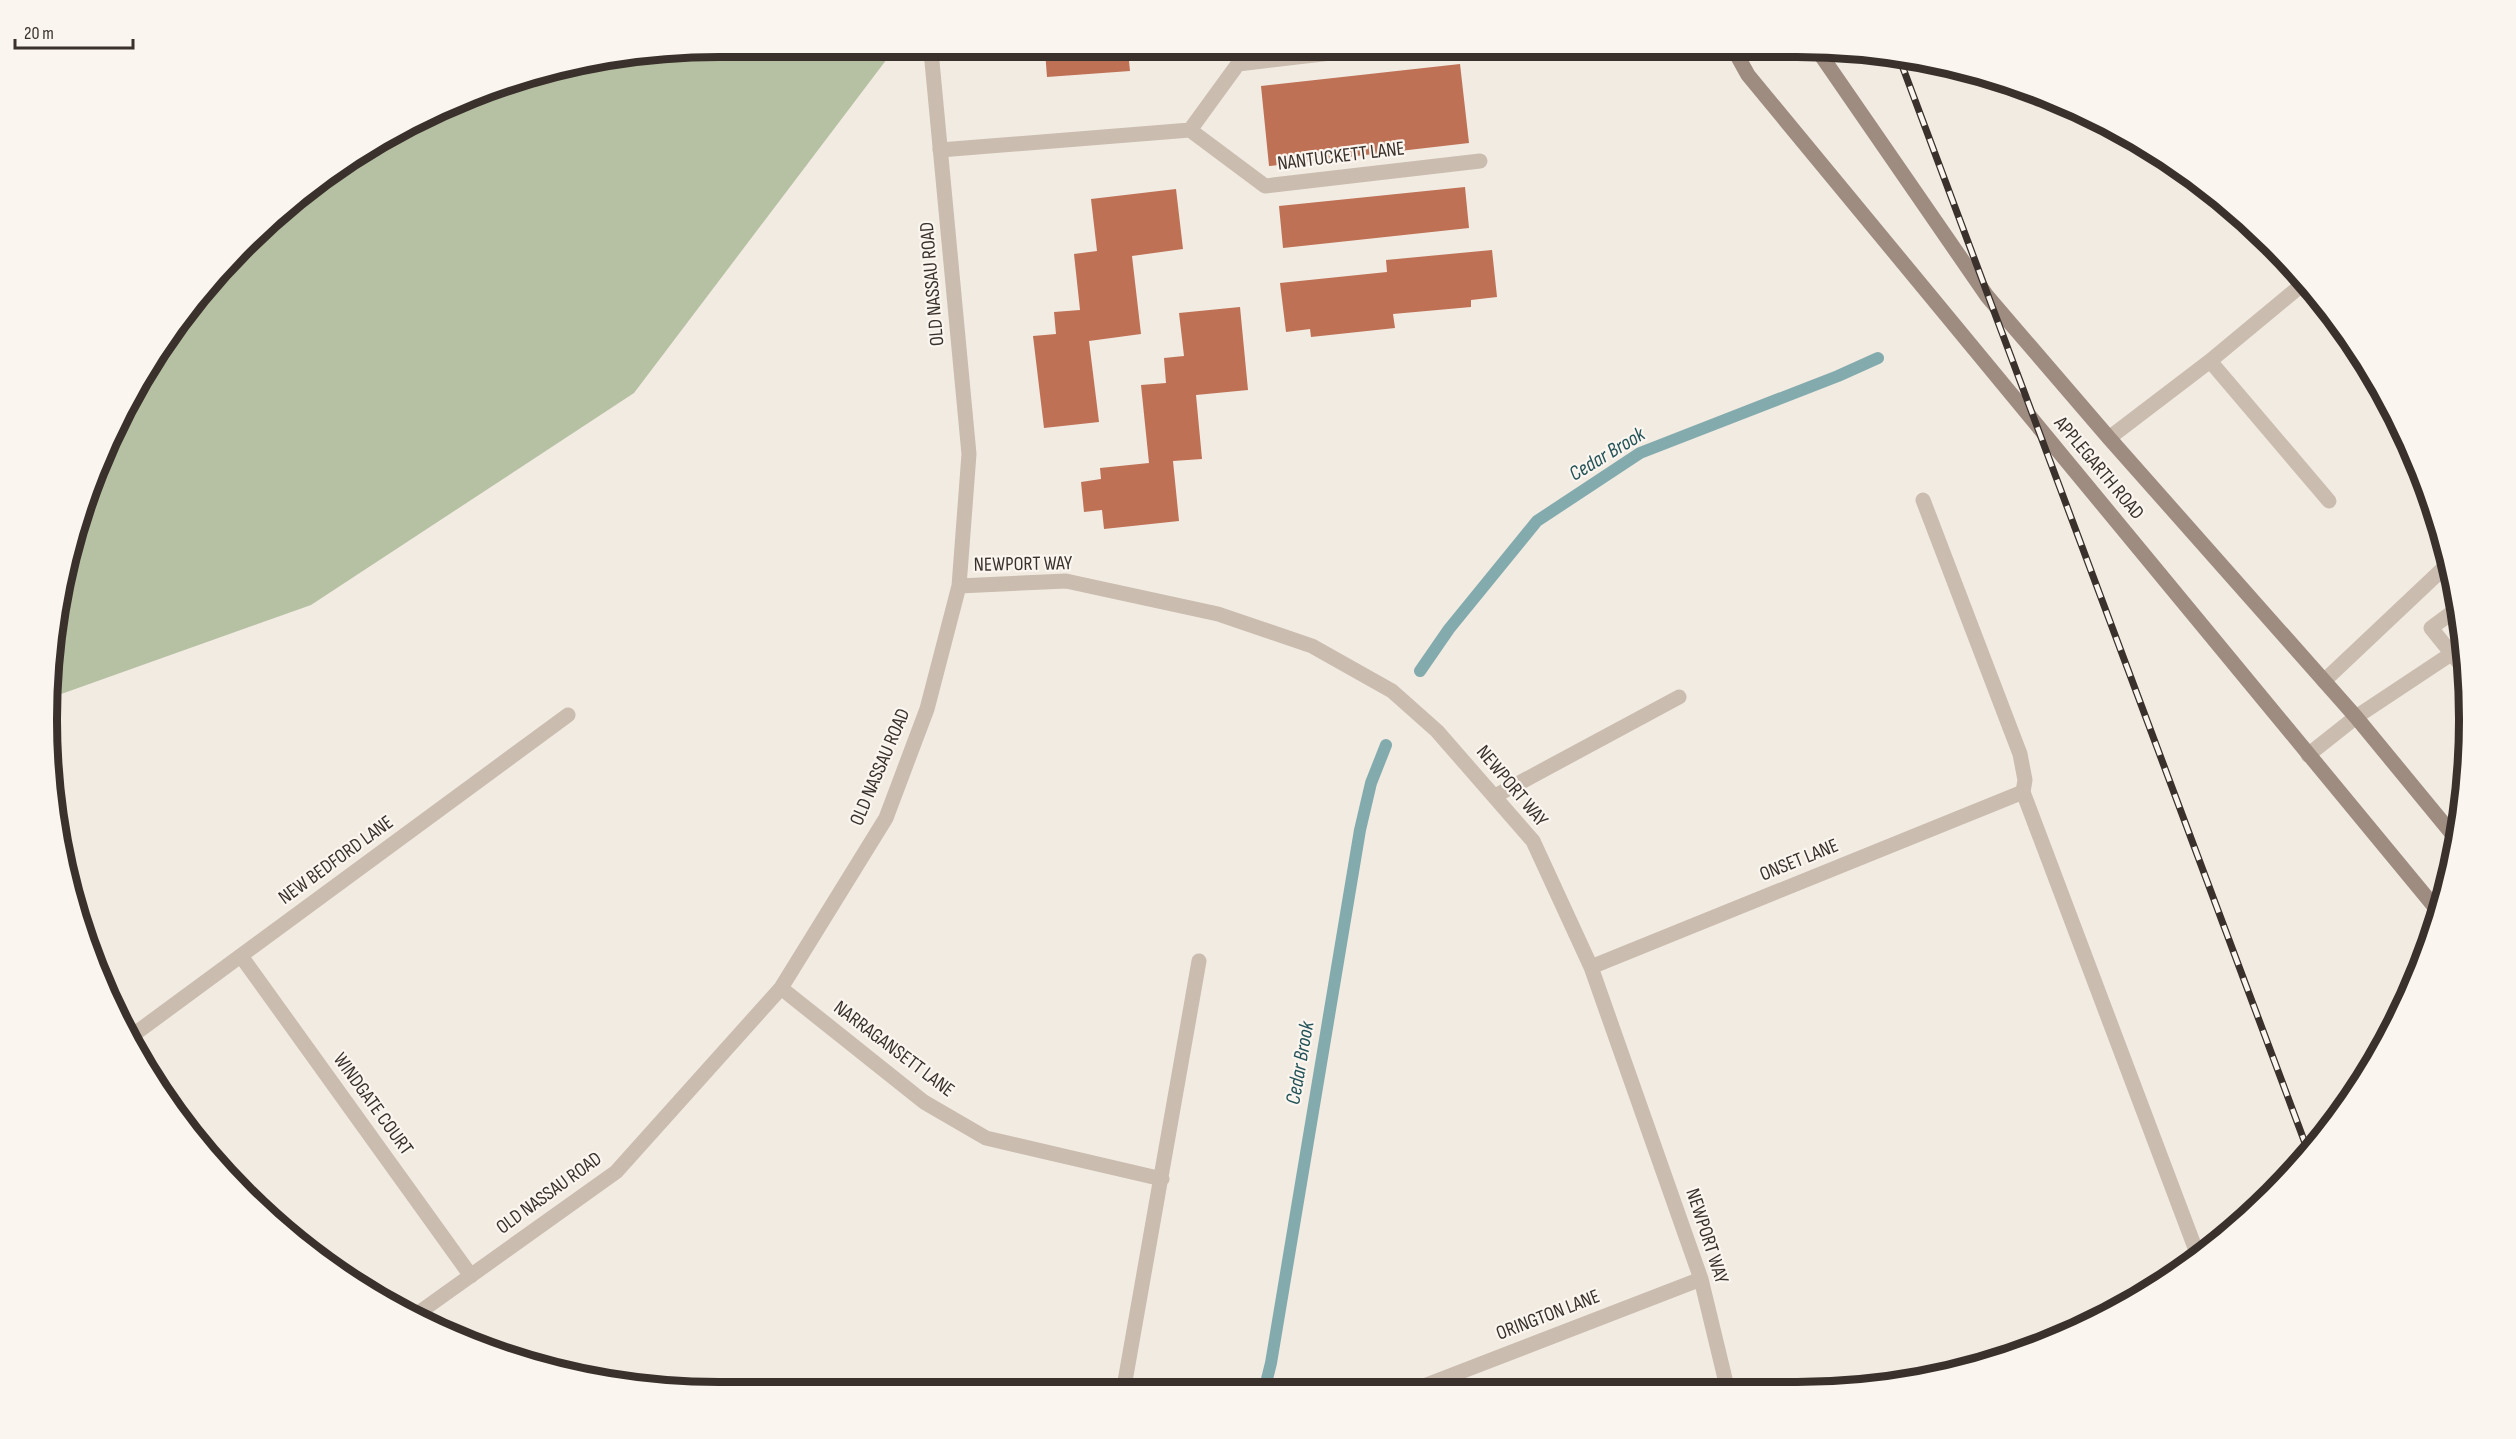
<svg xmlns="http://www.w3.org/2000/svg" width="2516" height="1439" font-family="'Sofia Sans Condensed',sans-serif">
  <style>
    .green { fill: #b6c1a3 }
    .water { fill: #83abae }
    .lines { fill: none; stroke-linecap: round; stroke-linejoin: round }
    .stream { stroke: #83abae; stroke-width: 12 }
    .building { fill: #be7155 }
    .service { stroke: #cabcae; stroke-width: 15 }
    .minor { stroke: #cabcae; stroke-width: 15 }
    .secondary { stroke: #9e8c80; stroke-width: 15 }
    .rail-casing { stroke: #3a312c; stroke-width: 7 }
    .rail { stroke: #faf5ef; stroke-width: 4.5; stroke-dasharray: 14; stroke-linecap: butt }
    .labels { text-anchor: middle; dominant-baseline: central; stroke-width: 4.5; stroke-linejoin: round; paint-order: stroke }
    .street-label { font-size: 20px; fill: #3a312c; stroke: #faf5ef }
    .water-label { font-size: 21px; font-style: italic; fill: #245459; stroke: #faf5ef }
    .rim { fill: none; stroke: #3a312c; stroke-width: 8 }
  </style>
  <rect width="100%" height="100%" fill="#f2ebe2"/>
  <path class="green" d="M893 51 634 393 311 605 50 698 52 632 70 545 116 422 160 345 243 244 310 185 422 116 503 82 631 52Z"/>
  <path class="water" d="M2104 127 2170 160 2187 173 2177 180Z"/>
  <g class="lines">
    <path class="stream" d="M1420 671 1449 629 1537 521 1640 453 1838 376 1878 358
      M1264 1391 1271 1363 1360 830 1371 783 1386 745"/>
  </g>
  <path class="building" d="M1045 51H1128L1130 71 1047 77Z
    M1460 64 1469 143 1269 166 1261 86Z
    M1465 187 1469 228 1283 248 1279 206Z
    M1176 189 1183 249 1132 256 1141 334 1089 341 1099 422 1044 428 1033 336 1056 334 1054 312 1080 310 1074 254 1097 251 1091 199Z
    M1492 250 1497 297 1471 300V307L1393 314 1395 328 1311 337 1310 329 1286 332 1280 283 1387 272 1386 260Z
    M1240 307 1248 390 1196 395 1202 459 1173 461 1179 521 1104 529 1102 510 1084 512 1081 482 1101 479 1100 468 1149 463 1141 385 1166 383 1164 358 1184 356 1179 313Z"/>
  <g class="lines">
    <path class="service" d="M1190 130 1265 186 1480 161
      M940 150 1190 130 1238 64 1357 50
      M2210 361 2329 501
      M2109 438 2210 361 2304 283
      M1923 500 2020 754 2025 780 2023 792 2197 1253
      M2458 608 2431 628 2465 670
      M2324 681 2449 563
      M2308 755 2356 717 2451 654"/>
    <path class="minor" d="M959 586 1066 581 1218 614 1312 646 1392 691 1437 731 1533 841 1591 967 1701 1279 1728 1391
      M1495 796 1679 697
      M241 956 471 1276
      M1591 967 2023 792
      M781 988 924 1102 986 1138 1162 1179
      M129 1038 568 715
      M417 1314 616 1172 781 988 886 818 927 709 959 586 969 454 931 51
      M1124 1387 1199 961
      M1411 1391 1701 1279"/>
    <path class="secondary" d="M1733 48 1748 75 2438 911
      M1816 48 1987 296 2109 438 2356 717 2458 841"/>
    <g class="rail-casing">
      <path id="rail" d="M1900 60 2308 1151"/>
    </g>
    <use href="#rail" class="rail"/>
  </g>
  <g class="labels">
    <g class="street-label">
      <text transform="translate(1341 156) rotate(-7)">NANTUCKETT LANE</text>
      <text transform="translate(932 284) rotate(-95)">OLD NASSAU ROAD</text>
      <text transform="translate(2099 468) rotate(50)">APPLEGARTH ROAD</text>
      <text transform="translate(1023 564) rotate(-1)">NEWPORT WAY</text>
      <text transform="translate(880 767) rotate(-67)">OLD NASSAU ROAD</text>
      <text transform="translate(1512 786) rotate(50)">NEWPORT WAY</text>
      <text transform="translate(336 860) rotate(-36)">NEW BEDFORD LANE</text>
      <text transform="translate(1799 860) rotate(-22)">ONSET LANE</text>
      <text transform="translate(894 1049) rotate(37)">NARRAGANSETT LANE</text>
      <text transform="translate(373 1104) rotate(54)">WINDGATE COURT</text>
      <text transform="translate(549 1193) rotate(-36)">OLD NASSAU ROAD</text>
      <text transform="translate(1707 1236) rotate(72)">NEWPORT WAY</text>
      <text transform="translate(1548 1315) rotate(-21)">ORINGTON LANE</text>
    </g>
    <g class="water-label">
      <text transform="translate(1607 454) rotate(-31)">Cedar Brook</text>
      <text transform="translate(1300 1063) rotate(-80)">Cedar Brook</text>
    </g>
  </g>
  <path d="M0 0H2516V1439H0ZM719 57H1797A662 662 0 0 1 2459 719V720A662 662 0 0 1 1797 1382H719A662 662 0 0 1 57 720V719A662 662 0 0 1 719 57Z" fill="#faf5ef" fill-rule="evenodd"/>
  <path class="rim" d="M719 57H1797A662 662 0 0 1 2459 719V720A662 662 0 0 1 1797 1382H719A662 662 0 0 1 57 720V719A662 662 0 0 1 719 57Z"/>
  <path d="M15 39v9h118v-9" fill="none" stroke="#3a312c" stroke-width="3"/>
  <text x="24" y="39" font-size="18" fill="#3a312c" stroke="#faf5ef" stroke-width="4.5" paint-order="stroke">20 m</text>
</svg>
